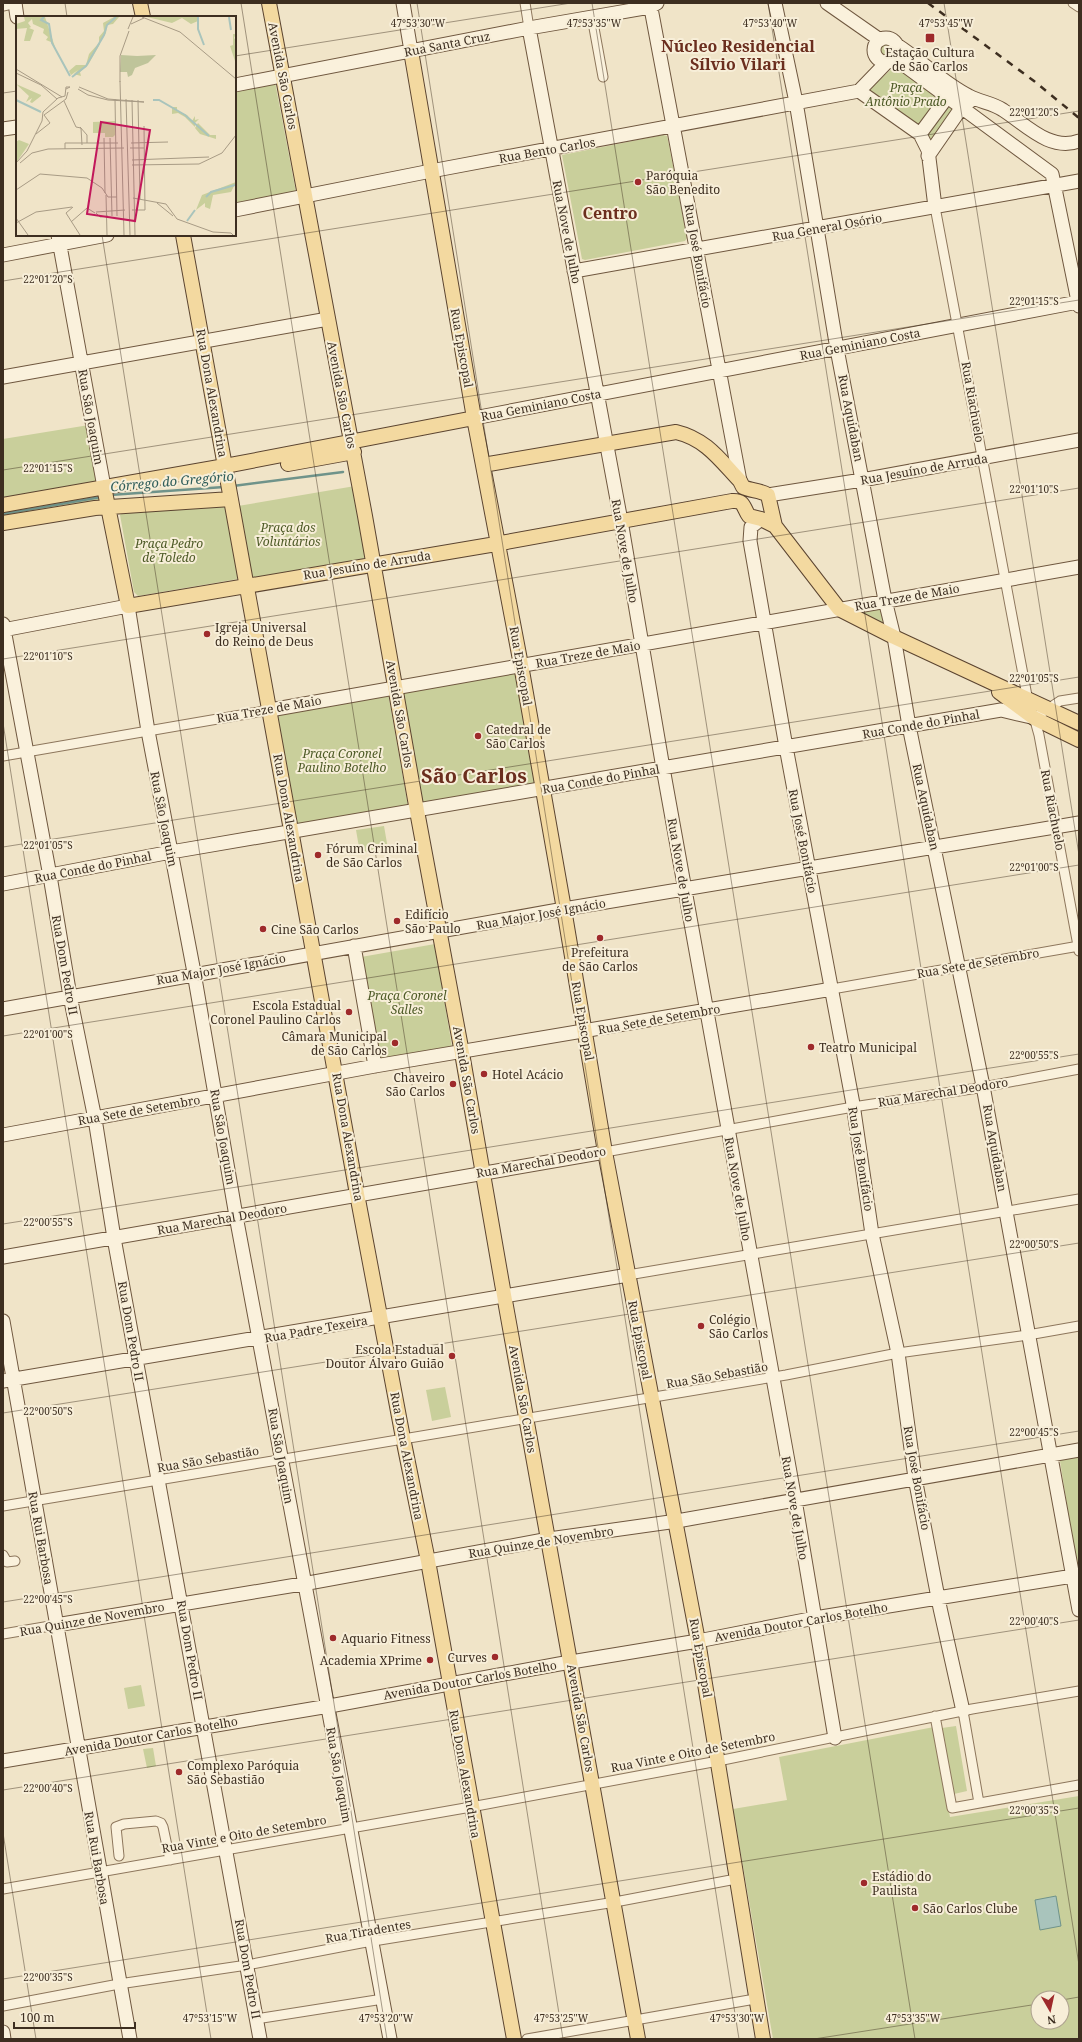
<svg xmlns="http://www.w3.org/2000/svg" width="1082" height="2042" font-family="'Noto Serif',serif">
  <style>
    .green { fill: #c9cf9b; fill-rule: evenodd }
    .water { fill: #a9c4bc; stroke: #6f938a }
    .lines { fill: none; stroke-linecap: round; stroke-linejoin: round }
    .stream { stroke: #6f938a; stroke-width: 2.5 }
    .street-casing { stroke: #8d765c; stroke-width: 11 }
    .secondary-casing { stroke: #6f573f; stroke-width: 15 }
    .primary-casing { stroke: #5b4430; stroke-width: 16 }
    .street { stroke: #faf1dc; stroke-width: 9 }
    .secondary { stroke: #faf1dc; stroke-width: 13 }
    .primary { stroke: #f3d9a0; stroke-width: 14 }
    .rail { stroke: #3d2e20; stroke-width: 2.5; stroke-dasharray: 7 7; stroke-linecap: butt }
    .ticks { fill: none; stroke: #3d2e20; stroke-width: 1; stroke-opacity: 0.45 }
    .poi-dot { fill: #9e2a2b; stroke: #f7eed8; stroke-width: 1.5 }
    .labels { text-anchor: middle; dominant-baseline: central; stroke-width: 4; stroke-linejoin: round; paint-order: stroke }
    .street-label { font-size: 12px; fill: #3d2e20; stroke: #f7eed8 }
    .poi-label { font-size: 12px; fill: #3d2e20; stroke: #f7eed8; text-anchor: start }
    .park-label { font-size: 12px; font-style: italic; fill: #4d5a26; stroke: #f7eed8 }
    .water-label { font-size: 13px; font-style: italic; fill: #2f5d5a; stroke: #f7eed8 }
    .district-label { font-size: 16px; font-weight: bold; fill: #6b2e1e; stroke: #f7eed8 }
    .town-label { font-size: 20px; font-weight: bold; fill: #6b2e1e; stroke: #f7eed8 }
    .inset-river { fill: none; stroke: #a9c4bc; stroke-width: 2 }
    .inset-road { fill: none; stroke: #a89b85; stroke-width: 1 }
    .view { fill: #c2185b; fill-opacity: 0.15; stroke: #c2185b; stroke-width: 2 }
    .inset-edge { fill: none; stroke: #3d2e20; stroke-width: 2 }
    .ticks-label { font-size: 10px; text-anchor: middle; fill: #3d2e20; stroke: #f7eed8; stroke-width: 4; stroke-linejoin: round; paint-order: stroke }
  </style>
  <rect width="100%" height="100%" fill="#f0e4c8"/>
  <path class="green" d="M880 51a6 6 0 1 1 12 0a6 6 0 1 1-12 0Z
    M894 67 899 68 942 96 918 128 867 91Z
    M275 82 296 192 235 203V90Z
    M948 105 957 110 930 150 925 135Z
    M663 135 667 136 668 140 687 238 685 241 585 260 582 259 562 155Z
    M89 425 98 484 3 500V439Z
    M355 486 367 558 250 578 238 506Z
    M104 487 108 507 3 523V505Z
    M224 505 227 508 239 577 238 579 138 596 134 592 120 515 123 512Z
    M885 600 894 637 839 609Z
    M518 670 538 786 423 806 403 690Z
    M388 693 408 806 295 826 275 713Z
    M384 826 388 849 360 853 356 830Z
    M435 944 452 1047 378 1060 361 957Z
    M445 1387 451 1417 432 1421 426 1390Z
    M1079 1453V1564L1076 1562 1060 1461 1065 1455Z
    M141 1685 145 1706 128 1709 124 1688Z
    M956 1726 967 1791 954 1794 942 1728Z
    M934 1727 950 1817 1079 1796V2039H773L733 1809 787 1800 779 1757ZM1038 1998H1062V2022H1038Z
    M153 1748 156 1766 147 1768 143 1749Z"/>
  <path class="water" d="M1056 1896 1061 1926 1040 1930 1035 1900Z"/>
  <g class="lines">
    <path class="stream" d="M233 486 343 472
      M110 495 224 487
      M3 514 101 497"/>
    <g class="street-casing">
      <path id="street" d="M525 3 529 28
        M1073 3 1079 7
        M3 6 17 3
        M592 17 603 77
        M935 207 1028 701
        M1034 717 1039 735 1079 951
        M1034 718 1060 701 1079 698
        M3 756 270 710
        M832 989 1079 946
        M605 1152 853 1107 978 1088 1079 1069
        M628 1275 1079 1199
        M3 1506 786 1375 898 1353 1028 1335 1079 1326
        M3 1555 7 1562 15 1561
        M3 1634 56 1625
        M963 1711 979 1803
        M935 1716 952 1808 1079 1785
        M119 1856 116 1827 124 1824 156 1821 161 1823 163 1827 170 1860
        M3 1889 471 1807 718 1761 972 1709 1079 1691
        M3 2006 119 1984 247 1965 361 1943 615 1902 736 1879
        M256 2019 383 1999
        M527 2039 755 1999"/>
    </g>
    <g class="secondary-casing">
      <path id="secondary" d="M15 3 17 17
        M403 3 411 51
        M650 3 740 481
        M775 3 796 102 837 349 885 600 894 637 909 726 983 1086 1079 1610
        M827 3 880 40
        M529 28 621 521 663 768 795 1500 835 1738
        M874 50a12 12 0 1 1 24 0a12 12 0 1 1-24 0Z
        M897 45C922 61 943 83 969 96 980 102 993 103 1003 110 1025 124 1050 152 1079 141
        M891 61 904 65 1052 174 1079 306
        M235 85 529 28 650 7 657 3
        M859 91 920 134 928 150 935 207
        M859 91 887 62
        M3 129 17 127
        M920 134 948 96
        M928 156 964 104 969 102
        M235 210 431 171 859 91
        M58 235 104 487
        M3 255 107 235
        M574 271 1079 181
        M3 377 328 319
        M474 418 1078 302
        M768 495 862 480 1079 440
        M761 519 751 527 750 541 786 747 853 1104 872 1234 898 1353 915 1478 940 1608 963 1711
        M3 624 50 876 70 996 95 1119 114 1238 260 2039
        M3 630 128 606 148 731 193 967 236 1216 390 2039
        M270 710 1079 567
        M3 884 171 852 1001 710 1031 717
        M354 946 375 1066
        M3 1009 564 909 1079 823
        M3 1135 375 1066 832 989
        M3 1257 605 1152
        M3 1321 130 2039
        M3 1381 628 1275
        M56 1625 314 1582 549 1539 677 1521 1079 1450
        M3 1761 335 1705 559 1664 698 1641 815 1618 1079 1575
        M3 2032 4 2039"/>
    </g>
    <g class="primary-casing">
      <path id="primary" d="M140 3 143 17
        M269 3 365 516 417 811 462 1053 504 1295 638 2039
        M411 51 474 418 521 665 564 909 605 1152 698 1641 763 2039
        M183 235 357 1194 403 1438 428 1561 514 2039
        M288 464 354 452
        M483 465 676 432C706 439 720 460 740 481L743 487C751 491 760 490 768 495L775 526 839 609 894 637 1079 723
        M104 487 128 606 490 545 732 501C745 500 743 508 749 516L761 519 775 526
        M3 505 225 466 474 418
        M3 523 95 508 231 499
        M999 692 1034 718 1079 740"/>
    </g>
    <use href="#street" class="street"/>
    <use href="#secondary" class="secondary"/>
    <use href="#primary" class="primary"/>
    <path class="rail" d="M928 3 1034 81 1079 118"/>
  </g>
  <path class="ticks" d="M65 3 67 17M241 3 563 2039M417 3 739 2039M592 3 915 2039M768 3 1079 1965M944 3 1079 855M235 56 571 3M3 93 17 91M102 235 387 2039M3 281 1079 111M3 470 1079 300M3 659 1079 488M3 723 211 2039M3 847 1079 677M3 1036 1079 865M3 1224 1079 1054M3 1413 1079 1243M3 1602 1079 1431M3 1790 1079 1620M3 1833 36 2039M3 1979 1079 1808M1062 2000 1079 1997M814 2039 1038 2004"/>
  <g class="poi-dot">
    <rect x="925" y="33" width="10" height="10" rx="2"/>
    <circle cx="638" cy="182" r="4"/>
    <circle cx="207" cy="634" r="4"/>
    <circle cx="478" cy="736" r="4"/>
    <circle cx="318" cy="855" r="4"/>
    <circle cx="397" cy="921" r="4"/>
    <circle cx="263" cy="929" r="4"/>
    <circle cx="600" cy="938" r="4"/>
    <circle cx="349" cy="1012" r="4"/>
    <circle cx="395" cy="1043" r="4"/>
    <circle cx="811" cy="1047" r="4"/>
    <circle cx="484" cy="1074" r="4"/>
    <circle cx="453" cy="1084" r="4"/>
    <circle cx="701" cy="1326" r="4"/>
    <circle cx="452" cy="1356" r="4"/>
    <circle cx="333" cy="1638" r="4"/>
    <circle cx="495" cy="1657" r="4"/>
    <circle cx="430" cy="1660" r="4"/>
    <circle cx="179" cy="1772" r="4"/>
    <circle cx="864" cy="1883" r="4"/>
    <circle cx="915" cy="1908" r="4"/>
  </g>
  <g class="labels">
    <g class="street-label">
      <text transform="translate(447 44) rotate(-11)">Rua Santa Cruz</text>
      <text transform="translate(283 76) rotate(79)">Avenida São Carlos</text>
      <text transform="translate(547 150) rotate(-10)">Rua Bento Carlos</text>
      <text transform="translate(827 227) rotate(-10)">Rua General Osório</text>
      <text transform="translate(567 232) rotate(79)">Rua Nove de Julho</text>
      <text transform="translate(698 256) rotate(80)">Rua José Bonifácio</text>
      <text transform="translate(860 344) rotate(-11)">Rua Geminiano Costa</text>
      <text transform="translate(462 348) rotate(80)">Rua Episcopal</text>
      <text transform="translate(212 393) rotate(80)">Rua Dona Alexandrina</text>
      <text transform="translate(342 395) rotate(79)">Avenida São Carlos</text>
      <text transform="translate(973 402) rotate(80)">Rua Riachuelo</text>
      <text transform="translate(541 405) rotate(-11)">Rua Geminiano Costa</text>
      <text transform="translate(91 417) rotate(80)">Rua São Joaquim</text>
      <text transform="translate(851 418) rotate(79)">Rua Aquidaban</text>
      <text transform="translate(924 469) rotate(-10)">Rua Jesuíno de Arruda</text>
      <text transform="translate(625 551) rotate(80)">Rua Nove de Julho</text>
      <text transform="translate(367 565) rotate(-9)">Rua Jesuíno de Arruda</text>
      <text transform="translate(907 597) rotate(-10)">Rua Treze de Maio</text>
      <text transform="translate(588 654) rotate(-10)">Rua Treze de Maio</text>
      <text transform="translate(521 666) rotate(80)">Rua Episcopal</text>
      <text transform="translate(269 709) rotate(-10)">Rua Treze de Maio</text>
      <text transform="translate(400 714) rotate(80)">Avenida São Carlos</text>
      <text transform="translate(921 724) rotate(-10)">Rua Conde do Pinhal</text>
      <text transform="translate(601 779) rotate(-10)">Rua Conde do Pinhal</text>
      <text transform="translate(926 807) rotate(78)">Rua Aquidaban</text>
      <text transform="translate(1053 810) rotate(79)">Rua Riachuelo</text>
      <text transform="translate(289 818) rotate(80)">Rua Dona Alexandrina</text>
      <text transform="translate(164 819) rotate(79)">Rua São Joaquim</text>
      <text transform="translate(803 841) rotate(79)">Rua José Bonifácio</text>
      <text transform="translate(93 867) rotate(-11)">Rua Conde do Pinhal</text>
      <text transform="translate(681 870) rotate(80)">Rua Nove de Julho</text>
      <text transform="translate(541 914) rotate(-10)">Rua Major José Ignácio</text>
      <text transform="translate(978 963) rotate(-10)">Rua Sete de Setembro</text>
      <text transform="translate(65 965) rotate(80)">Rua Dom Pedro II</text>
      <text transform="translate(221 969) rotate(-10)">Rua Major José Ignácio</text>
      <text transform="translate(659 1019) rotate(-10)">Rua Sete de Setembro</text>
      <text transform="translate(583 1021) rotate(80)">Rua Episcopal</text>
      <text transform="translate(467 1080) rotate(80)">Avenida São Carlos</text>
      <text transform="translate(943 1092) rotate(-9)">Rua Marechal Deodoro</text>
      <text transform="translate(139 1110) rotate(-10)">Rua Sete de Setembro</text>
      <text transform="translate(223 1137) rotate(80)">Rua São Joaquim</text>
      <text transform="translate(348 1137) rotate(80)">Rua Dona Alexandrina</text>
      <text transform="translate(995 1148) rotate(80)">Rua Aquidaban</text>
      <text transform="translate(861 1159) rotate(81)">Rua José Bonifácio</text>
      <text transform="translate(541 1162) rotate(-10)">Rua Marechal Deodoro</text>
      <text transform="translate(738 1189) rotate(80)">Rua Nove de Julho</text>
      <text transform="translate(222 1219) rotate(-10)">Rua Marechal Deodoro</text>
      <text transform="translate(316 1329) rotate(-10)">Rua Padre Texeira</text>
      <text transform="translate(131 1331) rotate(80)">Rua Dom Pedro II</text>
      <text transform="translate(640 1340) rotate(79)">Rua Episcopal</text>
      <text transform="translate(717 1375) rotate(-10)">Rua São Sebastião</text>
      <text transform="translate(523 1399) rotate(80)">Avenida São Carlos</text>
      <text transform="translate(281 1456) rotate(80)">Rua São Joaquim</text>
      <text transform="translate(407 1456) rotate(79)">Rua Dona Alexandrina</text>
      <text transform="translate(208 1459) rotate(-10)">Rua São Sebastião</text>
      <text transform="translate(917 1478) rotate(80)">Rua José Bonifácio</text>
      <text transform="translate(795 1508) rotate(80)">Rua Nove de Julho</text>
      <text transform="translate(41 1538) rotate(80)">Rua Rui Barbosa</text>
      <text transform="translate(541 1542) rotate(-9)">Rua Quinze de Novembro</text>
      <text transform="translate(92 1619) rotate(-10)">Rua Quinze de Novembro</text>
      <text transform="translate(801 1622) rotate(-10)">Avenida Doutor Carlos Botelho</text>
      <text transform="translate(190 1650) rotate(80)">Rua Dom Pedro II</text>
      <text transform="translate(701 1658) rotate(80)">Rua Episcopal</text>
      <text transform="translate(470 1680) rotate(-10)">Avenida Doutor Carlos Botelho</text>
      <text transform="translate(581 1718) rotate(80)">Avenida São Carlos</text>
      <text transform="translate(151 1736) rotate(-10)">Avenida Doutor Carlos Botelho</text>
      <text transform="translate(693 1752) rotate(-11)">Rua Vinte e Oito de Setembro</text>
      <text transform="translate(465 1774) rotate(80)">Rua Dona Alexandrina</text>
      <text transform="translate(339 1775) rotate(80)">Rua São Joaquim</text>
      <text transform="translate(244 1834) rotate(-10)">Rua Vinte e Oito de Setembro</text>
      <text transform="translate(97 1858) rotate(80)">Rua Rui Barbosa</text>
      <text transform="translate(368 1931) rotate(-10)">Rua Tiradentes</text>
      <text transform="translate(248 1969) rotate(80)">Rua Dom Pedro II</text>
    </g>
    <g class="poi-label">
      <text x="930" y="52" text-anchor="middle">Estação Cultura<tspan x="930" dy="14">de São Carlos</tspan></text>
      <text x="646" y="175">Paróquia<tspan x="646" dy="14">São Benedito</tspan></text>
      <text x="215" y="627">Igreja Universal<tspan x="215" dy="14">do Reino de Deus</tspan></text>
      <text x="486" y="729">Catedral de<tspan x="486" dy="14">São Carlos</tspan></text>
      <text x="326" y="848">Fórum Criminal<tspan x="326" dy="14">de São Carlos</tspan></text>
      <text x="405" y="914">Edifício<tspan x="405" dy="14">São Paulo</tspan></text>
      <text x="271" y="929">Cine São Carlos</text>
      <text x="600" y="952" text-anchor="middle">Prefeitura<tspan x="600" dy="14">de São Carlos</tspan></text>
      <text x="341" y="1005" text-anchor="end">Escola Estadual<tspan x="341" dy="14">Coronel Paulino Carlos</tspan></text>
      <text x="387" y="1036" text-anchor="end">Câmara Municipal<tspan x="387" dy="14">de São Carlos</tspan></text>
      <text x="819" y="1047">Teatro Municipal</text>
      <text x="492" y="1074">Hotel Acácio</text>
      <text x="445" y="1077" text-anchor="end">Chaveiro<tspan x="445" dy="14">São Carlos</tspan></text>
      <text x="709" y="1319">Colégio<tspan x="709" dy="14">São Carlos</tspan></text>
      <text x="444" y="1349" text-anchor="end">Escola Estadual<tspan x="444" dy="14">Doutor Álvaro Guião</tspan></text>
      <text x="341" y="1638">Aquario Fitness</text>
      <text x="487" y="1657" text-anchor="end">Curves</text>
      <text x="422" y="1660" text-anchor="end">Academia XPrime</text>
      <text x="187" y="1765">Complexo Paróquia<tspan x="187" dy="14">São Sebastião</tspan></text>
      <text x="872" y="1876">Estádio do<tspan x="872" dy="14">Paulista</tspan></text>
      <text x="923" y="1908">São Carlos Clube</text>
    </g>
    <g class="park-label">
      <text x="906" y="87">Praça<tspan x="906" dy="14">Antônio Prado</tspan></text>
      <text x="288" y="527">Praça dos<tspan x="288" dy="14">Voluntários</tspan></text>
      <text x="169" y="543">Praça Pedro<tspan x="169" dy="14">de Toledo</tspan></text>
      <text x="342" y="753">Praça Coronel<tspan x="342" dy="14">Paulino Botelho</tspan></text>
      <text x="407" y="995">Praça Coronel<tspan x="407" dy="14">Salles</tspan></text>
    </g>
    <g class="water-label">
      <text transform="translate(172 481) rotate(-5)">Córrego do Gregório</text>
    </g>
    <g class="district-label">
      <text x="738" y="46">Núcleo Residencial<tspan x="738" dy="18">Sílvio Vilari</tspan></text>
      <text x="610" y="213">Centro</text>
    </g>
    <g class="town-label">
      <text x="474" y="775">São Carlos</text>
    </g>
  </g>
  <g transform="translate(16 16)">
    <rect width="220" height="220" fill="#f0e4c8"/>
    <path d="M8 1H29L40 34 54 60 35 26 30 24 32 21 27 17 28 13 17 8 16 3 12 7 15 11 13 12 18 14 14 25H8L11 12 0 13V8L9 5ZM98 1H103L97 8 91 9 90 17 83 27V21L88 15 87 7ZM131 1H183L182 5 175 8 166 2 156 7ZM217 18H220L218 22 220 24V48L214 30 217 29ZM82 28H84L72 49 64 56 65 60 58 58 62 54 55 59 53 55 60 49H70L73 38ZM0 68 25 79V80L16 87 14 86 16 82 10 86 13 80ZM156 91H161V95L171 99 176 105 179 100V104L183 103 179 107V111L169 101 162 97 156 98ZM99 105V119L97 121H89V117H77V106ZM182 107 194 119H200V123L184 118 179 112ZM3 124 13 128 0 147V126ZM220 166 215 176 197 179 194 193 189 191V187L180 194 186 179Z" fill="#c9cf9b"/>
    <path d="M105 39 121 40 140 39 132 47 119 52 116 59 112 61 111 56H104Z" fill="#bfc49a"/>
    <path class="inset-river" d="M28 1 25 4 33 8 36 27 54 60M182 1V13L188 29M213 1 215 14M56 61 70 50 88 19 91 9 100 1M0 84 25 96M137 84H143L169 99 193 120M190 181 195 176 219 169M171 205 179 194"/>
    <path class="inset-road" d="M126 1 164 16 220 63M115 8 128 2M112 13 117 1M0 53 46 81M0 57 25 69 41 83M104 65 108 219M104 66V40L113 15M62 73 72 79 92 84 128 86 92 83 63 71M99 83 101 200M110 83 114 219M116 84 119 219M122 84 124 183M48 85 60 111 65 112 66 129M64 111 71 119V127M20 118 34 107 28 99 50 83 52 76M88 122 89 177M94 122 96 200M115 127 152 126M114 132H128M49 133V127H102M116 144 193 141M0 147 11 135 26 105 27 96 42 82 49 80 50 71H54L50 73M4 147 16 137 32 133 108 132M116 149 183 148 206 137 220 119M0 174 24 158 71 162 86 172 92 181H101M90 179 91 219M117 182 150 188 161 203 197 216 215 217 217 219M141 187 157 200M57 191 50 197 64 219M116 194H129L128 110M80 196 109 194M80 197 84 201 92 200M0 202 12 219M55 206 71 192 79 197M0 207 20 196 56 191"/>
    <path class="view" d="M85 106 134 114 119 205 71 198Z"/>
    <rect width="220" height="220" class="inset-edge"/>
  </g>
  <g class="ticks-label">
    <text x="594" y="27">47°53'35"W</text>
    <text x="770" y="27">47°53'40"W</text>
    <text x="418" y="27">47°53'30"W</text>
    <text x="946" y="27">47°53'45"W</text>
    <text x="1034" y="116">22°01'20"S</text>
    <text x="48" y="283">22°01'20"S</text>
    <text x="1034" y="305">22°01'15"S</text>
    <text x="48" y="472">22°01'15"S</text>
    <text x="1034" y="493">22°01'10"S</text>
    <text x="48" y="660">22°01'10"S</text>
    <text x="1034" y="682">22°01'05"S</text>
    <text x="48" y="849">22°01'05"S</text>
    <text x="1034" y="871">22°01'00"S</text>
    <text x="48" y="1038">22°01'00"S</text>
    <text x="1034" y="1059">22°00'55"S</text>
    <text x="48" y="1226">22°00'55"S</text>
    <text x="1034" y="1248">22°00'50"S</text>
    <text x="48" y="1415">22°00'50"S</text>
    <text x="1034" y="1436">22°00'45"S</text>
    <text x="48" y="1603">22°00'45"S</text>
    <text x="1034" y="1625">22°00'40"S</text>
    <text x="48" y="1792">22°00'40"S</text>
    <text x="1034" y="1814">22°00'35"S</text>
    <text x="48" y="1981">22°00'35"S</text>
    <text x="210" y="2022">47°53'15"W</text>
    <text x="386" y="2022">47°53'20"W</text>
    <text x="561" y="2022">47°53'25"W</text>
    <text x="737" y="2022">47°53'30"W</text>
    <text x="913" y="2022">47°53'35"W</text>
  </g>
  <rect width="1082" height="2042" fill="none" stroke="#3d2e20" stroke-width="8"/>
  <g transform="translate(1050 2010) rotate(171)"><circle r="19" fill="#f7eed8" stroke="#ada18e"/>
  <path d="M0-3L7 15L0 10L-7 15Z" fill="#9e2a2b"/>
  <text y="-6" font-size="11" font-weight="bold" text-anchor="middle" fill="#3d2e20">N</text>
  </g>
  <path d="M14 2022v6h121v-6" fill="none" stroke="#3d2e20" stroke-width="2"/>
  <text x="20" y="2022" font-size="12" fill="#3d2e20" stroke="#f7eed8" stroke-width="3" paint-order="stroke">100 m</text>
</svg>
